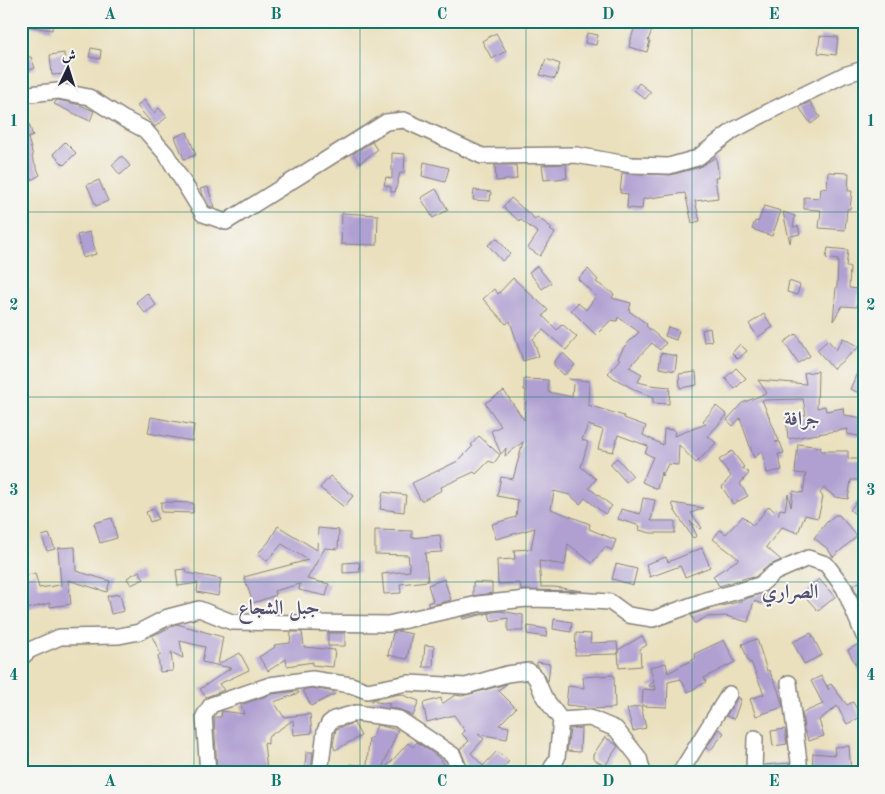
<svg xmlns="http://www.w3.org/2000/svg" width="885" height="794" font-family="'Old Standard TT',Amiri,serif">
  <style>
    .building { fill: #b0a0d2 }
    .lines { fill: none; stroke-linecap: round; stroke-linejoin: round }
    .minor-casing { stroke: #86817c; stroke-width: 18 }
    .minor { stroke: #fff; stroke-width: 15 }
    .grid { fill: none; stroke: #0f766e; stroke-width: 1; stroke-opacity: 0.55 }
    .labels { text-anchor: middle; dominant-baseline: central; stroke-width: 4; stroke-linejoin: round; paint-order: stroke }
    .district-label { font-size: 20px; font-weight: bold; fill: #544e70; stroke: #f6f6f2 }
    .neatline { fill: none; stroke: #0f766e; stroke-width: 2 }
    .grid-label { font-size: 16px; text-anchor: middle; font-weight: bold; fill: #0f766e }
  </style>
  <rect width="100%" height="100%" fill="#f6f6f2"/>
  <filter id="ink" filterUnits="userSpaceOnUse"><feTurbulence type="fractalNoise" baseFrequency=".02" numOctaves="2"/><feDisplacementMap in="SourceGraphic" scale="10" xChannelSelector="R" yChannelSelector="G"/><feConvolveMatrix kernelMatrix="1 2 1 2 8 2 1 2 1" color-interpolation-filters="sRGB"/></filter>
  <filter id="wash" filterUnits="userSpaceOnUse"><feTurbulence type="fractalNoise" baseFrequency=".0096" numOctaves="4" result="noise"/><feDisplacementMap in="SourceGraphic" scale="20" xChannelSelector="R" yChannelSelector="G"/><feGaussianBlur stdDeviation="1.12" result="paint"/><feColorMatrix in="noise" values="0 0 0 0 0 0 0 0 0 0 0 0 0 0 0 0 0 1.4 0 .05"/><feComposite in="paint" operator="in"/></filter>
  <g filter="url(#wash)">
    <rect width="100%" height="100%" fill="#eae0bd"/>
    <g id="blocks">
      <path class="building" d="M25 21H53L52 30 25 26Z
        M636 21H655L648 41H650L647 52 629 47Z
        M496 33 506 51 492 59 482 41Z
        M587 33 598 35 596 45 585 43Z
        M820 36 838 37 836 55 818 53Z
        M91 48 101 50 100 59 89 57Z
        M64 53 66 74 52 75 50 55Z
        M27 57H31L35 68 21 73V60Z
        M546 59 560 64 555 79 540 75Z
        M639 83 651 92 645 99 634 90Z
        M58 100 80 105 94 111 90 121 54 104 56 101Z
        M144 100 154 113 159 108 167 117 155 127 137 106Z
        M810 102 820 117 811 124 799 107Z
        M21 123H24L25 126 29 124 33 136 28 138 33 156 32 157 40 175 31 180 25 165 27 164 21 144Z
        M187 132 196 155 184 159 175 137Z
        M65 142 76 153 64 165 53 154Z
        M372 142 377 150 360 163 353 154Z
        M392 153 405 154 404 173H400L395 192H391V187L384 185 386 177 392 179Z
        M122 156 130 166 120 175 112 165Z
        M716 157 719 177 715 178 718 198 695 201 700 221 692 223 685 193 643 199 642 209 627 208 628 194 620 193 622 173 671 175 700 167Z
        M424 162 449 168 445 182 422 176Z
        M566 164 567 178 544 180 542 165Z
        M495 165H516L517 179 496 181Z
        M828 172 849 173 848 191H852L850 209H847L845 230 819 228 821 210 804 209V197L820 198 821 188 827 189Z
        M99 180 108 201 96 206 87 185Z
        M208 187 214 207H212L209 206 200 189Z
        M436 189 448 210 433 218 421 198Z
        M474 190 491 192 490 201 473 200Z
        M511 198 535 219 537 217 552 228 550 230 555 233 540 256 528 248 538 233 520 219 519 221 503 207Z
        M764 206 781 211 772 236 752 229 755 221 758 222Z
        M783 212 795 216 793 227 798 226 800 234 791 236 790 243Z
        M342 213 378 215 377 245 341 244Z
        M90 232 96 254 83 258 77 235Z
        M497 238 510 254 502 261 488 245Z
        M828 248 848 250 846 267H850L849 288 859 289 857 307 842 306 833 321 836 287H837L838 260 826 258Z
        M537 266 551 283 542 289 529 272Z
        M588 269 598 280 596 282 614 294 612 298 631 303 629 311 647 324 646 326 666 343 660 350 652 343 629 367 642 374 638 382 650 385 670 387 669 404 653 403V397L637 391 614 378 608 373 620 359 618 358 624 347 639 332 618 317 617 321 611 320 596 335 571 310 578 303 586 310 596 296 578 279Z
        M513 278 548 310 543 316 557 330 562 324 577 337 566 350 543 330 533 339 539 356 523 361 510 321 506 324 483 299 494 289 498 294Z
        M789 281 800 285 797 295 787 292Z
        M147 293 156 305 145 313 136 302Z
        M764 314 773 327 758 337 749 324Z
        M668 327 679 331 676 340 665 336Z
        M710 328 712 341 704 342 702 330Z
        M796 334 810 356 798 363 784 342Z
        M843 338 859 347 833 369 817 350 828 340 836 350Z
        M740 344 747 351 738 359 732 353Z
        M563 353 575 365 564 375 554 365V361Z
        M661 353 677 356 675 371 659 368Z
        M736 368 746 378 735 389 725 378Z
        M818 371 817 408 825 406 826 411 843 408 844 415 864 418V437L847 434 848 429 788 439 786 417 806 415 803 399 762 400 779 441 775 442H780L784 453 778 454 782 470 767 473 762 451 754 458 740 418 733 426 727 420 742 403 767 393 758 380 806 384 804 373Z
        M858 371 864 373V395L850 389Z
        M696 372 697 385 680 388 679 374Z
        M524 379 548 380V392L572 397 573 384 568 379 589 381 588 405 624 416V418L646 426 643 435 663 445 664 429 675 430 674 436 706 424 703 421 716 406 727 415 708 436 716 443 696 463 679 445 678 465 668 464 662 476 661 472 657 489 642 482 653 457 645 453 648 446 618 435 613 452 598 449 603 430 588 425 582 440 588 442 581 467 596 479 589 488 612 506 605 514 585 498 580 504 570 495 554 491 551 509 590 524 589 529 616 540 612 550 605 547 592 563 568 544 565 565 539 561 541 587H554L582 591 521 590 520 583 498 584 497 560 515 559 514 550 531 549 535 528 496 539 492 524 516 517 518 500 497 496 501 477 513 479 523 442 505 456 506 448 501 454 491 431 501 426 485 403 504 391 524 420 526 390H524Z
        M151 417 194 425 192 441 148 433Z
        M479 436 500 455 494 463 489 461 476 474 474 472 441 487 442 490 421 501 412 483 458 461 473 446 471 445Z
        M798 444 821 447 820 451H848V459H864V480H851L848 499 835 497 824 488 820 493 823 497 818 518 805 515 798 533 782 527 766 547 781 560 768 566 755 577 748 578 749 577 719 586 713 576 739 559 713 539 720 530 726 534 743 516 753 526 769 506 778 515 780 509 785 510 788 494 791 507 793 491 803 493 806 474 795 473Z
        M732 451 744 467 742 468 749 473 740 484 748 496 733 504 722 487 731 476 719 460Z
        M617 458 633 476 626 482 610 464Z
        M330 476 353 496 344 507 320 488Z
        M383 492 406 495 404 512 380 509Z
        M643 498 655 500 651 521H675V533H651L639 530 640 526 618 519 621 509 640 514Z
        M857 501 864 506V521L850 510Z
        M161 502 193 503V513L161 512Z
        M672 503 704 508 691 513 702 528 700 529 690 521 697 536 693 538 675 511Z
        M154 509 158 519 150 522 146 512Z
        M835 515H839L857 536 833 557 828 549 814 538 827 522Z
        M112 518 117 538 100 543 94 523Z
        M278 526 317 550 318 528 339 530 338 549 325 548 307 579 329 584 326 596 299 590 300 584 274 591 276 595 253 603 244 577 308 560 282 544 267 561 258 553 268 543Z
        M375 530 412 531V538L440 535 442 552 425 553 428 581 400 584 401 593 384 594 382 574 410 571 408 555 375 554Z
        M49 534 55 549 47 551 42 536Z
        M75 547 76 571 110 581 107 592 68 580 71 604 50 607V603L27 609 21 586V577L35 573 39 588 61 585 58 548Z
        M702 548 710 567 685 577 680 566 650 577 646 564 666 557 668 562Z
        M359 562 360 572 343 573V563Z
        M616 564 637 569 633 585 612 579Z
        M186 569 187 573 221 579 218 596 197 592 198 583 178 586 176 570Z
        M139 571 144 579 131 585 127 578Z
        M444 579 451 600 428 606V603L433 601 428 585Z
        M819 579 835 597 818 611 802 593Z
        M864 580V611L853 585Z
        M473 582 492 583V593L473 596Z
        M768 591 762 604 754 601 748 622 726 616 707 617 695 623 691 615 709 609 738 602Z
        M120 594 124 611 111 614 107 596Z
        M500 611 523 615V631H508V618L491 621 489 613 463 619 462 617Z
        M554 619 572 622 571 632 553 629Z
        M177 624 223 637 218 664 240 653 249 670 219 684 224 690 206 697 200 689 231 668 202 662 205 647 180 641 183 658 171 652 173 671 160 672 158 656 161 655 152 636Z
        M528 626 547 629 546 637 527 634Z
        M398 631 412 634 407 659 388 655 393 633Z
        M291 632H302L304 647 335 650 333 667 312 665 313 662 287 666 286 659 268 671 259 657 275 647 274 645 290 643Z
        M328 633H345V646H328Z
        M576 633 591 634 590 643 617 642 618 654 575 655Z
        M811 633 822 655 804 664 793 642Z
        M642 636 647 645 640 649 641 666 619 668 618 650Z
        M757 639 767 671 769 670 778 690 783 707 756 716 750 699 764 694 751 662 749 663 742 644Z
        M724 640 735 662 704 678 706 682 688 692 681 679 668 682 667 707 642 706 643 689 656 690 655 685 650 687 649 685 654 682 650 667 666 663 668 673 696 658 694 654Z
        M859 644 864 645V680L848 650Z
        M425 645 434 646 433 667H423Z
        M537 662 550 664 548 682 543 672 537 666Z
        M614 675 615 708 585 709V707L566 705 568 686 584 688 583 677Z
        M821 676 829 690 827 686 831 684 847 705 853 702 861 717 847 724 837 706 819 720 824 736 809 741 804 730 802 713 823 704 811 681Z
        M507 684 498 690 516 708 499 725 509 727 507 739 478 734 484 739 471 753 483 766 497 751 509 761 499 773H475L469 767 468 768 460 749 469 741 462 734 465 731 454 715 427 722 423 703 441 698 442 704 455 695 462 696Z
        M312 688 334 692 335 694 311 706 303 690Z
        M298 691 299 693 274 702 284 717 310 714 312 733 294 735 293 720 268 737V744L264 743 267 770 238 773H235L234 771 217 770 214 717H221L222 711 244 714 241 705 272 694Z
        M400 694 419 701 413 716 401 710 388 707 390 704 371 701V700Z
        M737 698 741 699 734 719 726 716Z
        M641 706 646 728 633 731 627 709Z
        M354 723 361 736 335 750 333 745 336 729Z
        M377 725 398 730 380 773H349L350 764 367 766 369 738H372Z
        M581 728 580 752 567 751 570 729Z
        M719 729 724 733 710 751 706 748Z
        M785 729 787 744 773 746 771 731Z
        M605 737 618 746 605 766 593 759V755Z
        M417 742 437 756 443 762 447 773H381L408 743 413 747Z
        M849 746 851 773H812L813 753 835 755 834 747Z
        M306 752H313L311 773H305Z
        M790 763V773H765L764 765Z"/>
    </g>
  </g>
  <g filter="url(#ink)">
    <use href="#blocks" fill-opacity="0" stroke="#86817c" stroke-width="1"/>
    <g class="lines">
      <g class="minor-casing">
        <path id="minor" d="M21 93 29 94 58 91 89 97 124 119 145 130 166 154 203 214 226 222 386 122 404 120 482 156 576 155 632 165 669 166 697 158 734 130 774 109 844 75 864 69
          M21 658 30 650 60 637 119 636 139 632 168 617 199 609 232 622 388 624 478 604 527 599 575 600 610 602 628 615 653 619 706 600 760 585 774 573 808 558 826 564 844 588 864 636
          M789 683 799 762V773
          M561 720 590 718 616 729 639 758 643 773
          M208 773 204 716 211 705 270 685 312 679 351 685 367 691 408 683 466 686 507 674 529 671 536 678 544 697 561 720 557 758 549 773
          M320 773 325 731 329 723 334 719 356 713 399 719 453 755 460 773
          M680 773 729 694
          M754 773 755 738"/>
      </g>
      <use href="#minor" class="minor"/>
    </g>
  </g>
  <path class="grid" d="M194 21V773M360 21V773M526 21V773M692 21V773M21 212H864M21 397H864M21 582H864"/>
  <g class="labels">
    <g class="district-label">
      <text x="802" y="420">جرافة</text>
      <text x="790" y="593">الصراري</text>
      <text x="279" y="609">جبل الشجاع</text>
    </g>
  </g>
  <rect width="885" height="794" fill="none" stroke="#f6f6f2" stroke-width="55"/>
  <g transform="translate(68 68) rotate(4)" stroke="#f6f6f2" stroke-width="4" paint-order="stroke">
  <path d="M0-4L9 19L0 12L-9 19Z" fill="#22223b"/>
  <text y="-8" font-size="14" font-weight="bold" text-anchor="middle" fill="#22223b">ش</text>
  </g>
  <rect x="28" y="28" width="830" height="738" class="neatline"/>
  <g class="grid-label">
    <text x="110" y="19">A</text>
    <text x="276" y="19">B</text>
    <text x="442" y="19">C</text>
    <text x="608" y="19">D</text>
    <text x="774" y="19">E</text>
    <text x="14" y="126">1</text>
    <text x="871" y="126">1</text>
    <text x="14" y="310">2</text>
    <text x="871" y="310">2</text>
    <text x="14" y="495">3</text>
    <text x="871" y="495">3</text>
    <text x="14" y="680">4</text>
    <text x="871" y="680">4</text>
    <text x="110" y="786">A</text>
    <text x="276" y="786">B</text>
    <text x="442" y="786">C</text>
    <text x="608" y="786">D</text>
    <text x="774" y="786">E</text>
  </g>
</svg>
